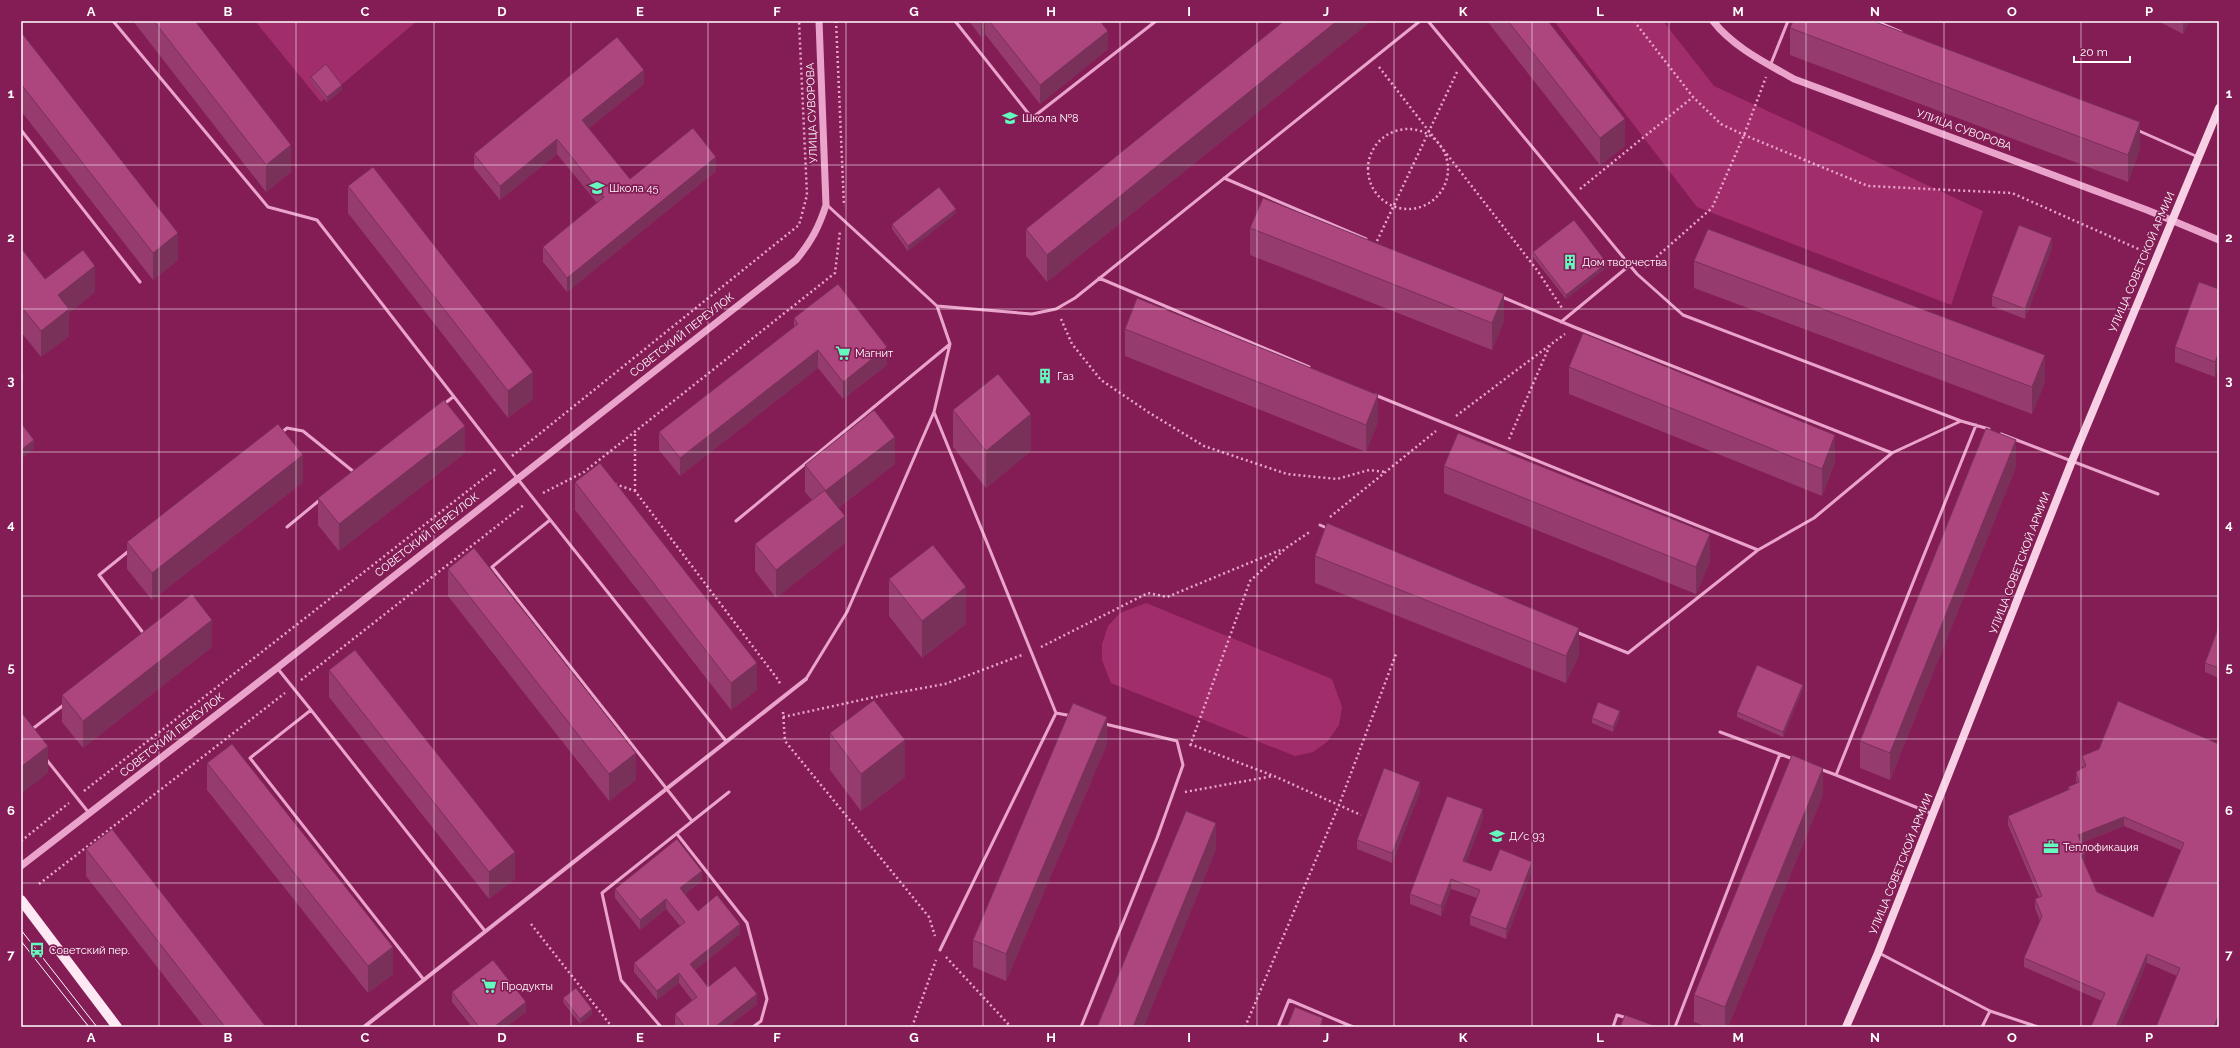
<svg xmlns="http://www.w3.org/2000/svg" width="2240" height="1048" font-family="Raleway,sans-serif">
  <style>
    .green { fill: #a12d6d }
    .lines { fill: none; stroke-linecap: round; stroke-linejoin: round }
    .path { stroke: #eaa4cb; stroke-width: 2.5; stroke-dasharray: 2 3; stroke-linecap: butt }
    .service { stroke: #eaa4cb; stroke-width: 3 }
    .minor { stroke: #eaa4cb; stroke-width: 4 }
    .tertiary { stroke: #eaa4cb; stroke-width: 7 }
    .secondary { stroke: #f8d0e5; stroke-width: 8 }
    .primary { stroke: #fee8f3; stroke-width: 10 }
    .tram { stroke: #fff; stroke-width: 1 }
    .wall { fill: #953b6d; fill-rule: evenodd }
    .shaded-wall { fill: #793059 }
    .building { fill: #ad457f; stroke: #793059; fill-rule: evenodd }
    .grid { fill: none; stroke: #fff; stroke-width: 1; stroke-opacity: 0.55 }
    .labels { text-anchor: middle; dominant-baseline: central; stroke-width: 3.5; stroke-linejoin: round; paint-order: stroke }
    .street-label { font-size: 11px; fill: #fff; stroke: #841d55 }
    .poi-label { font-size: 11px; fill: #fff; stroke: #841d55; text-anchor: start }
    .neatline { fill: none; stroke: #fff; stroke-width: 1.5 }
    .grid-label { font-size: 13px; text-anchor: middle; font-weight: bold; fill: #fff }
  </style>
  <rect width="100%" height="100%" fill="#841d55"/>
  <path class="green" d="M255 21H417L321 102Z
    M1554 21H1663L1714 86 1983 211 1951 305 1697 207Z
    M1146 603 1332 679 1342 707 1339 725 1327 742 1313 752 1295 756 1111 683 1102 660V644L1108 626 1120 613Z"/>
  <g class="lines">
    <path class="path" d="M836 21 844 206
      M1634 21 1693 97 1721 124 1744 135 1868 186 2012 193 2143 251
      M1379 67 1537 270 1562 308
      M1368 169a40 40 0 1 1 80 0a40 40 0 1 1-80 0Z
      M1580 189 1693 97
      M1377 241 1457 72
      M1645 267 1712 208 1744 135 1766 77
      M1061 319 1072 344 1101 380 1148 412 1204 446 1287 474 1337 479 1369 470 1385 472
      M1456 416 1550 345
      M1509 439 1550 345 1565 334
      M512 456 799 225 807 195 799 21
      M615 484 635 491 779 681 780 685
      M635 491V434
      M543 493 584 472 835 273 840 231
      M1330 517 1436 431
      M1041 647 1148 593 1167 597 1283 549
      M301 680 525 504
      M783 712 785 741 929 917 935 936
      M783 717 884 695 945 684 1022 655
      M1190 744 1274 776 1361 815
      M1190 746 1250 581 1286 548 1311 531
      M84 791 497 468
      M1185 792 1273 776
      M21 841 69 803
      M39 884 285 693
      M531 924 612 1027
      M946 957 1011 1027
      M912 1027 936 960
      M1245 1027 1339 805 1396 654"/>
    <path class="service" d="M113 21 268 207 317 220 517 478 726 741
      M955 21 1032 118 1156 21
      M1428 21 1637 274 1683 315 1961 421 1989 429
      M1875 21 1901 32
      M1770 66 1788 21
      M21 130 140 282
      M2137 130 2198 157
      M1224 178 1366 239
      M1099 278 1309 367
      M1502 297 1574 327 1892 453
      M937 306 1032 314 1056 309 1075 298 1420 21
      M1561 322 1630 265
      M21 375V378
      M1375 395 1758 550
      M444 404 453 397
      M934 412 1056 713
      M281 433 287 428 303 431 354 472
      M2001 434 2158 494
      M550 520 492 567 692 821
      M736 521 950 344
      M1320 525 1329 529
      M287 527 321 499
      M130 550 99 575 144 634
      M1576 632 1628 653 1758 550 1814 518 1892 453 1961 421
      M278 669 311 710 250 758 424 980
      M806 679 847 612 934 412 950 344 937 306 827 205
      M311 710 485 931
      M31 730 65 704
      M1720 732 1793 759
      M46 759 89 813
      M1820 769 1836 775
      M1933 814 1836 775 1976 425
      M677 834 747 923 767 999 761 1021 753 1027
      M940 950 1056 713 1072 716
      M1879 953 1990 1011 2038 1027
      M661 1027 621 980 602 893 729 792
      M1081 1027 1157 838 1183 765 1177 741 1105 724
      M1278 1027 1289 1000 1353 1027
      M1613 1027 1617 1015 1627 1018
      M1675 1027 1780 754
      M1982 1027 1990 1011"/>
    <path class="minor" d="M364 1027 806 679"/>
    <path class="tertiary" d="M1713 21C1733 47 1766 63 1794 79L2147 210 2219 240
      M21 866 277 668 796 260C811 242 819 227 826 205L819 21"/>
    <path class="secondary" d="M1846 1027 1878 953 2072 461 2219 108"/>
    <path class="primary" d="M21 900 117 1027"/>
    <path class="tram" d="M21 930 97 1027
      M21 941 89 1027"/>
  </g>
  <path class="wall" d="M133 21H195L291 172 266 192Z
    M969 21H1100L1108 49 1040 104 985 34 981 37Z
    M1284 21H1371L1047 282 1026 256V229Z
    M1487 21H1548L1625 146 1600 165Z
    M2158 21H2189L2183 34Z
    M1790 28 2140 149 2128 182 1790 55Z
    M21 32 178 260 153 280 21 111Z
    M311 77 342 90 327 102 311 81Z
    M644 84 589 128 630 179 716 171 567 292 543 262V247L597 203 557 154 500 200 474 168V154Z
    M348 186 533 399 508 418 348 213Z
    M956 213 908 251 892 229V224Z
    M1250 228 1504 321 1492 350 1250 255Z
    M21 248 45 279 95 292 69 313V336L41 357 21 332Z
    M2052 248 2025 319 1992 306V296Z
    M1533 252 1607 267 1566 299 1533 257Z
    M1694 261 2045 382 2032 414 1694 288Z
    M2219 289 2215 377 2175 362V347Z
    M794 318 887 365 843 399 818 368 680 476 659 450V432L794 327Z
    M1125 329 1378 422 1366 452 1125 356Z
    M1569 367 1835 462 1822 496 1569 394Z
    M953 410 1031 451 986 488 953 447Z
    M465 453 339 551 318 525V498Z
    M895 464 838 508 845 543 776 598 755 571V544L812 500 805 492V465Z
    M1444 466 1710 561 1696 594 1444 493Z
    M2016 467 1890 780 1860 768V741Z
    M303 482 152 600 127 569V542Z
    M575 482 757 690 731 710 575 510Z
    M1315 556 1579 655 1566 683 1315 583Z
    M448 569 636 780 609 801 448 596Z
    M889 579 966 624 922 658 889 616Z
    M2219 626V678L2205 672V663Z
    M212 647 83 748 62 722V695Z
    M329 670 515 879 489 899 329 697Z
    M1803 689 1783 737 1737 717V712Z
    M1620 716 1613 732 1592 723V718Z
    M830 733 905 777 861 811 830 770Z
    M1107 744 1006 981 973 967V940Z
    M2219 744V1023L2217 1027H2156L2177 976 2147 963 2102 1001 2024 967V958L2040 921 2035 908V899L2039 898 2008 825V816L2068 790V787L2077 783 2076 781V772L2083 768 2082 765V756ZM2124 826 2181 850 2153 917 2097 892 2084 863 2085 862 2081 843Z
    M207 763 393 974 368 993 207 790Z
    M1420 792 1392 863 1357 849V840Z
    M1823 795 1728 1027H1707L1694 1022V995Z
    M1483 819 1466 862 1491 871H1532L1506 939 1470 925V916L1477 898 1451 889 1441 916 1410 904V894Z
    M86 849 266 1027H204L86 876Z
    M702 881 685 894 698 911 740 934 695 970 708 987 757 1004 728 1027H677L675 1024V1014L692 1000 679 983 657 1000 634 972V963L680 926 666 909 640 930 615 898V889Z
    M452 992 526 1012 506 1027H472L452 1002Z
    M563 998 592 1014 580 1024 563 1002Z"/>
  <path class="shaded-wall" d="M981 21H985V34L981 37Z
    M1337 21H1371L1047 282V255Z
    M2183 21H2189L2183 34Z
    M1108 31V49L1040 104V85Z
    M644 70V84L582 134V120Z
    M342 85V90L327 102V97Z
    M1625 119V146L1600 165V138Z
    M2140 122V149L2128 182V155Z
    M557 139V154L500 200V186Z
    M291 145V172L266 192V165Z
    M716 157V171L567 292V278Z
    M956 209V213L908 251V246Z
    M178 233V260L153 280V253Z
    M2052 238V248L2025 319V309Z
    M1607 263V267L1566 299V295Z
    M95 266V292L69 313V336L41 357V331L58 295Z
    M1504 294V321L1492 350V323Z
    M887 347V365L843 399V382Z
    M818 350V368L680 476V458Z
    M2219 352V366L2215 377V362Z
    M2045 355V382L2032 414V387Z
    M533 372V399L508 418V391Z
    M1378 395V422L1366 452V425Z
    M1031 414V451L986 488V451Z
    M465 426V453L339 551V524Z
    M1835 435V462L1822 496V469Z
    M895 437V464L825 518V491Z
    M34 440V449L21 459V450Z
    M2016 440V467L1890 780V753Z
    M303 455V482L152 600V573Z
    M845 516V543L776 598V570Z
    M1710 534V561L1696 594V567Z
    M966 587V624L922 658V621Z
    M212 620V647L83 748V721Z
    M1579 628V655L1566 683V656Z
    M757 663V690L731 710V683Z
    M1803 685V689L1783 737V732Z
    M1620 711V716L1613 732V727Z
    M1107 717V744L1006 981V954Z
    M905 740V777L861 811V774Z
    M48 746V773L21 794V767Z
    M636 753V780L609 801V774Z
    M1823 768V795L1728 1027H1725V1007Z
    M1420 782V792L1392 863V853Z
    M1483 809V819L1463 871V861Z
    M2124 817V826L2078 844V835Z
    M1216 823V850L1144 1027H1133Z
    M515 852V879L489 899V872Z
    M2085 853V862L2081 864V855Z
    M1532 862V871L1506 939V929Z
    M702 871V881L680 898V888Z
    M1451 879V889L1441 916V906Z
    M666 899V909L640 930V920Z
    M740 924V934L690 974V964Z
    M393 947V974L368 993V966Z
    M2147 954V963L2120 1027H2116Z
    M679 973V983L657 1000V991Z
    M757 994V1004L728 1027H715Z
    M526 1002V1012L506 1027H494Z
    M592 1009V1014L580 1024V1019Z
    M2219 1014V1023L2217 1027H2214Z
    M1323 1018V1027H1320Z"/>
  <path class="building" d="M154 21H195L291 145 266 165Z
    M989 21H1100L1108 31 1040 85Z
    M1284 21H1337L1047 255 1026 229Z
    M1508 21H1548L1625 119 1600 138Z
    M1793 21H1873L2140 122 2128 155 1790 28Z
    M21 32 178 233 153 253 21 84Z
    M617 37 644 70 582 120 630 179 693 128 716 157 567 278 543 247 604 197 557 139 500 186 474 154Z
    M326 64 342 85 327 97 311 77Z
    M373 167 533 372 508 391 348 186Z
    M939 187 956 209 908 246 892 224Z
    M1263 198 1504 294 1492 323 1250 228Z
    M1574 220 1607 263 1566 295 1533 252Z
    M2019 225 2052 238 2025 309 1992 296Z
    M1708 229 2045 355 2032 387 1694 261Z
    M21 248 45 279 83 250 95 266 58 295 69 309 41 331 21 306Z
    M2199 282 2219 289V352L2215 362 2175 347Z
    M838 284 887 347 843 382 818 350 680 458 659 432 798 324 794 318Z
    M1137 298 1378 395 1366 425 1125 329Z
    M1583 333 1835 435 1822 469 1569 367Z
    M998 374 1031 414 986 451 953 410Z
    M444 400 465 426 339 524 318 498Z
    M874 410 895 437 825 491 845 516 776 570 755 544 825 490 805 465Z
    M21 423 34 440 21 450Z
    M278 424 303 455 152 573 127 542Z
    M1986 428 2016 440 1890 753 1860 741Z
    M1458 433 1710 534 1696 567 1444 466Z
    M600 463 757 663 731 683 575 482Z
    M1327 523 1579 628 1566 656 1315 556Z
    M933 545 966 587 922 621 889 579Z
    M474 548 636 753 609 774 448 569Z
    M192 594 212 620 83 721 62 695Z
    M2219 626V668L2205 663Z
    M355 650 515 852 489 872 329 670Z
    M1757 665 1803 685 1783 732 1737 712Z
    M874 700 905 740 861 774 830 733Z
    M2118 701 2219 744V1014L2214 1027H2156L2180 968 2147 954 2116 1027H2091L2105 993 2024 958 2042 916 2035 899 2042 896 2008 816 2070 789 2068 787 2079 782 2076 772 2086 766 2082 756 2099 749ZM2124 817 2184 843 2153 917 2097 892 2081 855 2085 853 2078 835Z
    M1598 702 1620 711 1613 727 1592 718Z
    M1073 703 1107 717 1006 954 973 940Z
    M21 712 48 746 21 767Z
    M232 744 393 947 368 966 207 763Z
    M1792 755 1823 768 1725 1007 1694 995Z
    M1384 768 1420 782 1392 853 1357 840Z
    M1447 796 1483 809 1463 861 1491 871 1500 849 1532 862 1506 929 1470 916 1480 890 1451 879 1441 906 1410 894Z
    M1186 811 1216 823 1133 1027H1097Z
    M112 829 266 1027H225L86 849Z
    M677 839 702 871 680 888 698 911 717 895 740 924 690 964 708 987 735 966 757 994 715 1027H685L675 1014 697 997 679 973 657 991 634 963 685 922 666 899 640 920 615 889Z
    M493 960 526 1002 494 1027H479L452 992Z
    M576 988 592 1009 580 1019 563 998Z
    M1295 1007 1323 1018 1320 1027H1287Z
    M1625 1015 1658 1027H1620Z"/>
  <path class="grid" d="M159 21V1027M296 21V1027M434 21V1027M571 21V1027M708 21V1027M846 21V1027M983 21V1027M1120 21V1027M1257 21V1027M1394 21V1027M1532 21V1027M1669 21V1027M1806 21V1027M1944 21V1027M2081 21V1027M21 165H2219M21 309H2219M21 452H2219M21 596H2219M21 739H2219M21 883H2219"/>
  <defs>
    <g id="school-bare" transform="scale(1.2)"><path d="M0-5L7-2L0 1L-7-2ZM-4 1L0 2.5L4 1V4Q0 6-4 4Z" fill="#63fabe" stroke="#841d55" stroke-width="2.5" paint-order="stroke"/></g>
    <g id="building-bare" transform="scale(1.2)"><path d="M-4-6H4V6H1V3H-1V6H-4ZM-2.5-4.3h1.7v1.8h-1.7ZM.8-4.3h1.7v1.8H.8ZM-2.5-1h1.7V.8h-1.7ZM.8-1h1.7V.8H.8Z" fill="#63fabe" stroke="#841d55" stroke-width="2.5" paint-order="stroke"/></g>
    <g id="supermarket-bare" transform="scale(1.2)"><path d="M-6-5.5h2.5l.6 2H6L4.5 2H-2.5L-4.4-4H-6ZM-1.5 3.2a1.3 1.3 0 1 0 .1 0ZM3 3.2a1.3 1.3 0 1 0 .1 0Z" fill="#63fabe" stroke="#841d55" stroke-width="2.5" paint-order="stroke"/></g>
    <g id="office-bare" transform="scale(1.2)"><path d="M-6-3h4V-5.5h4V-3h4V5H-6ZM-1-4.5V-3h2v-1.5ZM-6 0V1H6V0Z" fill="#63fabe" stroke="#841d55" stroke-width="2.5" paint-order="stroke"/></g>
    <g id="bus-bare" transform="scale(1.2)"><path d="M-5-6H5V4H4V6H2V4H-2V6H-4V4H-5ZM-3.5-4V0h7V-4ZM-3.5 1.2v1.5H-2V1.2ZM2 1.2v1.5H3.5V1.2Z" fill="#63fabe" stroke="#841d55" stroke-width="2.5" paint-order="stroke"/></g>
  </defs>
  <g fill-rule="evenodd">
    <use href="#school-bare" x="1010" y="118"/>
    <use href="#school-bare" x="597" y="188"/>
    <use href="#building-bare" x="1570" y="262"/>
    <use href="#supermarket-bare" x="843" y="353"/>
    <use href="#building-bare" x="1045" y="376"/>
    <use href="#school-bare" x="1497" y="836"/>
    <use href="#office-bare" x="2051" y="847"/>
    <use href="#bus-bare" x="37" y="950"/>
    <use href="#supermarket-bare" x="489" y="986"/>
  </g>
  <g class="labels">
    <g class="street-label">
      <text transform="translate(812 113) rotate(-92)">УЛИЦА СУВОРОВА</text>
      <text transform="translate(1964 130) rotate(20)">УЛИЦА СУВОРОВА</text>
      <text transform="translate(2142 262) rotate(-67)">УЛИЦА СОВЕТСКОЙ АРМИИ</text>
      <text transform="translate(682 335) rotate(-38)">СОВЕТСКИЙ ПЕРЕУЛОК</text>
      <text transform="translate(427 535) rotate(-38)">СОВЕТСКИЙ ПЕРЕУЛОК</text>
      <text transform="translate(2020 563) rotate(-69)">УЛИЦА СОВЕТСКОЙ АРМИИ</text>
      <text transform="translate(172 735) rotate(-38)">СОВЕТСКИЙ ПЕРЕУЛОК</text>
      <text transform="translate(1901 864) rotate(-68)">УЛИЦА СОВЕТСКОЙ АРМИИ</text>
    </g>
    <g class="poi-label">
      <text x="1022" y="118">Школа №8</text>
      <text x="609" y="188">Школа 45</text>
      <text x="1582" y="262">Дом творчества</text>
      <text x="855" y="353">Магнит</text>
      <text x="1057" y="376">Газ</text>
      <text x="1509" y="836">Д/с 93</text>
      <text x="2063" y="847">Теплофикация</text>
      <text x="49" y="950">Советский пер.</text>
      <text x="501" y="986">Продукты</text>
    </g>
  </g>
  <rect width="2240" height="1048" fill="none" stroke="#841d55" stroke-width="44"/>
  <path d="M2074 56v6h56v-6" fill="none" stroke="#ffffff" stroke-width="2"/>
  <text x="2080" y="56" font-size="12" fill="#ffffff" stroke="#841d55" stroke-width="3" paint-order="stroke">20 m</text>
  <rect x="22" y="22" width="2196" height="1004" class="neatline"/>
  <g class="grid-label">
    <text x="91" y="16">A</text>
    <text x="228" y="16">B</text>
    <text x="365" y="16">C</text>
    <text x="502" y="16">D</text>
    <text x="640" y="16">E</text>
    <text x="777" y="16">F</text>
    <text x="914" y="16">G</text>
    <text x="1051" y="16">H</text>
    <text x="1189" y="16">I</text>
    <text x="1326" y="16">J</text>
    <text x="1463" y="16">K</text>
    <text x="1600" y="16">L</text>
    <text x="1738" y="16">M</text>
    <text x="1875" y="16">N</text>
    <text x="2012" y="16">O</text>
    <text x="2149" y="16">P</text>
    <text x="11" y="98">1</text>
    <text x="2229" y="98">1</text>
    <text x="11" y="242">2</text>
    <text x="2229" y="242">2</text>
    <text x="11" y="385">3</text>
    <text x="2229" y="385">3</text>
    <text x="11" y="529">4</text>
    <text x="2229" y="529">4</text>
    <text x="11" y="672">5</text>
    <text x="2229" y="672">5</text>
    <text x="11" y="815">6</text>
    <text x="2229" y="815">6</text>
    <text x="11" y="959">7</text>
    <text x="2229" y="959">7</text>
    <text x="91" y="1042">A</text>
    <text x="228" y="1042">B</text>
    <text x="365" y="1042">C</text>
    <text x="502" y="1042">D</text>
    <text x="640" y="1042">E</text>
    <text x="777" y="1042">F</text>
    <text x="914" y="1042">G</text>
    <text x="1051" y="1042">H</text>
    <text x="1189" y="1042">I</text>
    <text x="1326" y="1042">J</text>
    <text x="1463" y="1042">K</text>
    <text x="1600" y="1042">L</text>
    <text x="1738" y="1042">M</text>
    <text x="1875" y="1042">N</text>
    <text x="2012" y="1042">O</text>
    <text x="2149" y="1042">P</text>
  </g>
</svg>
